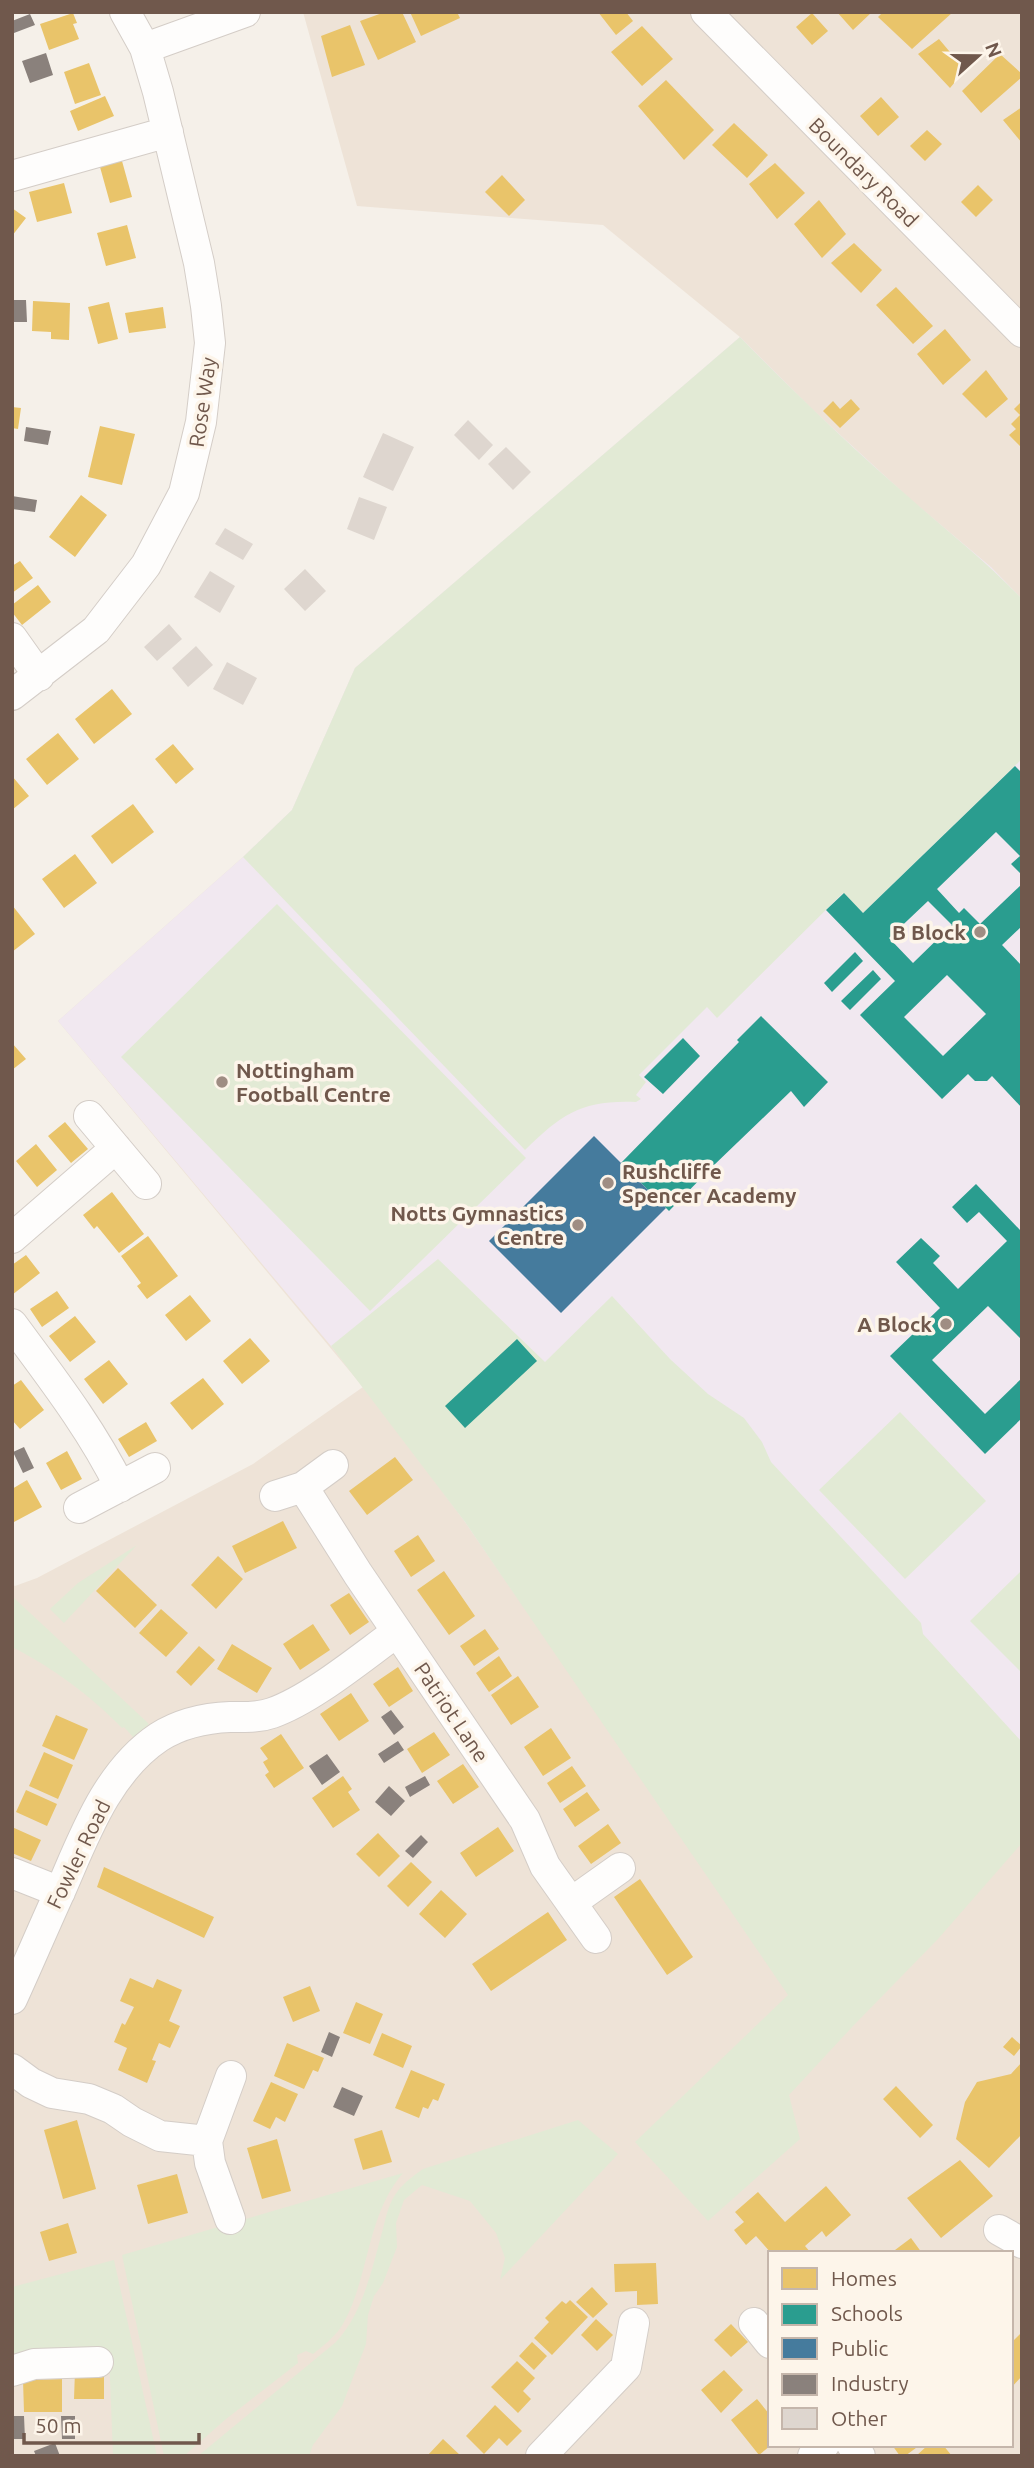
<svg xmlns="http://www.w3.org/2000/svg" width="1034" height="2468" font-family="Ubuntu,sans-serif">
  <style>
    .residential { fill: #eee3d7; fill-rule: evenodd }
    .education { fill: #f1e8f0 }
    .green { fill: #e2ead5 }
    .homes { fill: #e9c46a }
    .schools { fill: #2a9d8f; fill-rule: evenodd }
    .public { fill: #457b9d }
    .industry { fill: #8a817c }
    .building { fill: #ded6cf }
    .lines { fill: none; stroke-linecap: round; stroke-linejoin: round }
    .minor-casing { stroke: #d4cdc7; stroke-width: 32 }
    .minor { stroke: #fefdfc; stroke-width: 30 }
    .poi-dot { fill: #9f8d83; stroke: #fdf5ea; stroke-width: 2.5 }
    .labels { text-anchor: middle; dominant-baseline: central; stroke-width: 7; stroke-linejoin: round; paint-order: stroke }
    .street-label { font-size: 21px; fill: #70584c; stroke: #fdf5ea }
    .poi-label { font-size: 21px; font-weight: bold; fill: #70584c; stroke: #fdf5ea; text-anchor: end }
  </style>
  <rect width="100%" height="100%" fill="#f5f0e9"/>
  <path class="residential" d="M303 12H1022V2456H12V1584L15 1586 37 1578 253 1464 363 1387 58 1021 243 857 292 810 355 668 740 337 603 225 357 206ZM770 2253H1011V2445H770Z"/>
  <path class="education" d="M740 337 812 409 910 499 991 567 1022 599V1760L617 1742 465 1522 391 1422 331 1346 58 1021 243 857 292 810 355 668Z"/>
  <path class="green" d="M740 337C795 393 851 447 911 499 948 532 987 562 1022 599V759L863 913 843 893 717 1018 707 1007 639 1075 646 1082 636 1095 641 1099 636 1102C582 1100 563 1113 525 1150L243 857 292 810 355 668Z
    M277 904 526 1158 370 1311 121 1057Z
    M438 1259 545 1362 612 1296 670 1359 708 1394 744 1418 762 1442 771 1462 921 1623 923 1634 1022 1742V1843L938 1939 854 2025 789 2095 800 2139 708 2221 635 2142 788 1995 465 1522 331 1346Z
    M900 1412 986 1501 905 1579 819 1490Z
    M137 1545 64 1623 50 1609 78 1583Z
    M1022 1570V1673L970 1621Z
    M12 1597H13L149 1724 134 1738 124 1727 122 1728C91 1696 52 1667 12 1647Z
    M578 2120 618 2154 500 2280 505 2258 496 2233 470 2201 422 2185 404 2200 396 2223 397 2247 383 2283 374 2296 368 2315 366 2344 342 2406 313 2445 309 2456H198L336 2342C362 2314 371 2273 381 2236 385 2222 387 2207 395 2195 402 2184 413 2176 423 2169Z
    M403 2173C366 2216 370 2276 343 2324 337 2335 323 2346 313 2354L306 2351 297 2355 298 2363 226 2419 184 2456H164L122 2255Z
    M114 2260 157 2456H113L109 2353 12 2355V2287Z"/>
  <path class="homes" d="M385 12H402L416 42 378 60 360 21Z
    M410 12H457L460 18 421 36Z
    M598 12H626L633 21 616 35Z
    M837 12H872L853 30Z
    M883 12H953L912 49 878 17Z
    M73 13 77 23 73 24 79 39 49 50 40 24Z
    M812 13 828 31 812 45 796 27Z
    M350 25 365 65 332 77 321 36Z
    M642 26 673 59 642 86 611 52Z
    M939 39 965 70 950 88 918 54Z
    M1000 54 1022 74V77L981 113 962 91Z
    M89 63 101 95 75 104 64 72Z
    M666 80 714 130 684 160 638 106Z
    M105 96 114 116 78 131 70 111Z
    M881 97 899 117 878 136 860 116Z
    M1022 107V143L1003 120Z
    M734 123 768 155 747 178 712 145Z
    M927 130 942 144 925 161 910 146Z
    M122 161 132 197 110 203 100 167Z
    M775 163 805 193 777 219 749 184Z
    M502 175 525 200 509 216 485 192Z
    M64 183 72 213 37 222 29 192Z
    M978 185 993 200 976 217 961 202Z
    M819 200 846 234 822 258 794 224Z
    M12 208 26 218 12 236Z
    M127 225 136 258 106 266 97 233Z
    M854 243 882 270 861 293 831 263Z
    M896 287 933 326 913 344 876 305Z
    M33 301 70 303 69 340 51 339V332L32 331Z
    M109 302 118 339 98 344 88 307Z
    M163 307 166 328 129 333 125 313Z
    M945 329 971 360 943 385 917 354Z
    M986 370 1008 399 986 418 962 394Z
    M851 399 860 409 840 428 823 411 833 401 840 409Z
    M1022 401V448L1009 435 1016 429 1011 424 1020 415 1014 409Z
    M12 407 21 408 18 429 12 428Z
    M100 426 135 434 122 485 88 477Z
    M81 495 107 515 75 557 49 537Z
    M20 561 33 578 12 593V566Z
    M38 585 51 602 22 625 12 612V605Z
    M112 689 132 714 94 744 75 719Z
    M58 733 79 759 47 785 26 759Z
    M173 744 194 769 176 784 155 759Z
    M12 776 29 796 12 810Z
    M133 804 154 832 112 864 91 836Z
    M75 854 97 883 64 908 42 879Z
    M12 905 35 934 12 952Z
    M12 1043 26 1059 12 1070Z
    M65 1122 88 1149 71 1163 48 1136Z
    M36 1144 57 1170 37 1187 16 1161Z
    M112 1192 144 1234 119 1253 97 1226 94 1229 83 1215Z
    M148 1236 178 1276 147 1299 137 1286 141 1283 121 1256Z
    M26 1255 40 1273 12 1295V1265Z
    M57 1291 69 1308 42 1327 30 1309Z
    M190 1295 211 1321 186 1341 165 1315Z
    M75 1316 96 1342 70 1362 49 1336Z
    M250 1338 270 1361 242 1384 223 1361Z
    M109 1360 128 1384 103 1404 84 1379Z
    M203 1378 224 1404 192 1430 170 1403Z
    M21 1380 44 1410 20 1429 12 1420V1386Z
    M146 1422 157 1441 129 1457 118 1439Z
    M67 1451 82 1479 61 1490 46 1463Z
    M395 1457 413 1480 367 1515 349 1491Z
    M27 1480 42 1507 14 1522 12 1518V1489Z
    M283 1521 297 1548 245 1573 232 1546Z
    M418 1535 435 1561 411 1577 394 1551Z
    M218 1556 243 1579 216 1609 191 1585Z
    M118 1568 157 1605 135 1628 96 1591Z
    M444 1571 475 1616 449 1635 417 1590Z
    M349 1593 369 1622 350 1635 330 1605Z
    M161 1609 188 1633 166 1657 139 1633Z
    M313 1624 330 1650 300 1670 283 1644Z
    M485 1629 499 1649 474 1666 460 1646Z
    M232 1644 272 1668 257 1693 217 1669Z
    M199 1646 215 1660 191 1686 176 1672Z
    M499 1656 512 1676 489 1692 476 1673Z
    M398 1667 413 1691 389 1707 373 1684Z
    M518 1676 539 1707 511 1725 491 1695Z
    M351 1693 369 1721 339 1741 320 1714Z
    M56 1715 88 1729 74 1760 42 1746Z
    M551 1728 571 1758 543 1776 524 1747Z
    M434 1732 450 1755 422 1773 407 1749Z
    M281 1734 304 1768 274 1788 265 1775 269 1772 263 1762 268 1759 260 1748Z
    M44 1752 73 1765 58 1799 29 1786Z
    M463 1764 479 1787 453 1804 437 1781Z
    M572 1766 586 1786 560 1803 547 1783Z
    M343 1776 352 1789 348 1792 360 1810 333 1828 312 1798Z
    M26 1790 57 1804 47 1826 16 1812Z
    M587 1792 600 1810 575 1827 563 1809Z
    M608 1824 621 1843 591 1864 578 1846Z
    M12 1827 41 1840 31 1861 12 1853Z
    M498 1827 514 1851 476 1877 460 1853Z
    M378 1833 400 1856 379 1877 356 1854Z
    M411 1862 432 1882 408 1907 387 1886Z
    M104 1867 214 1917 204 1938 97 1887Z
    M640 1879 693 1957 667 1975 614 1897Z
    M441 1890 467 1914 445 1938 419 1914Z
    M548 1912 567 1940 491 1991 472 1964Z
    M130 1978 153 1988 157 1979 182 1990 169 2021 180 2026 170 2048 159 2043 152 2060 156 2061 147 2083 118 2070 127 2048 114 2042 122 2023 125 2025 134 2007 120 2001Z
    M310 1986 320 2011 293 2022 283 1997Z
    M356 2002 383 2014 370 2044 343 2033Z
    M382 2033 412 2046 403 2068 373 2055Z
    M1012 2037 1022 2046 1014 2056 1003 2047Z
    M287 2043 324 2058 318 2072 313 2070 304 2089 274 2076Z
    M1022 2062V2134L989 2168 956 2139 965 2102 977 2082 1011 2074Z
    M411 2070 445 2084 438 2101 433 2099 428 2109 423 2107 419 2118 395 2108Z
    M271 2082 298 2094 285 2122 276 2117 270 2129 253 2121Z
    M896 2086 933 2125 920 2138 883 2099Z
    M77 2120 96 2189 63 2199 44 2130Z
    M382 2130 392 2162 363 2170 354 2139Z
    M277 2139 291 2191 262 2199 247 2148Z
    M960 2160 993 2196 941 2238 907 2198Z
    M177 2174 188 2213 148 2224 137 2185Z
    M826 2186 851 2215 826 2237 822 2231 805 2246 811 2253H771L756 2236 746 2245 734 2230 744 2222 735 2212 758 2192 785 2222Z
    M68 2223 77 2253 49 2261 40 2232Z
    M911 2238 922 2253H891Z
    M656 2263 658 2304 637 2305V2291L615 2292 614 2264Z
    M592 2287 608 2304 593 2318 576 2302Z
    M570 2300 588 2317 552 2355 534 2338 549 2322 545 2318 562 2301 566 2304Z
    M596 2319 613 2335 597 2351 581 2335Z
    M731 2324 748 2342 731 2357 714 2340Z
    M1022 2332V2376L1011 2388V2343Z
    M532 2342 547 2356 534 2370 519 2356Z
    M517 2361 535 2378 523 2391 531 2399 518 2413 491 2387Z
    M724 2370 743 2390 721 2413 701 2390Z
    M75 2371H104V2399H74Z
    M62 2379V2412H24L23 2380Z
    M757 2399 770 2415V2446L759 2455 731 2420Z
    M495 2405 522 2431 507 2446 499 2438 484 2454 466 2436Z
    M443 2439 461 2456H427Z
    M892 2445H920L905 2456H900Z
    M928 2445H943L952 2456H916Z"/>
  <path class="schools" d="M1015 766 1022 773V875L1011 864 1020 856 996 832 937 889 959 913 964 908 980 924 1022 884V926L1002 945 1022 966V1108L992 1076 987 1081H975L968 1074 942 1099 860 1015 895 981 826 910 844 893 863 913ZM928 901 952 925 913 963 889 938ZM947 975 986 1014 943 1056 904 1017Z
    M855 952 863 961 832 992 824 983Z
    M873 970 881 979 850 1010 841 1001Z
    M761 1016 828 1082 804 1107 791 1091 712 1167 669 1211 621 1163 739 1042 737 1040Z
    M683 1038 700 1056 663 1094 644 1077Z
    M976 1184 1020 1230 1022 1228V1340L988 1306 932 1360 985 1414 1022 1378V1418L985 1454 890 1356 940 1308 896 1262 921 1238 940 1256 933 1263 958 1289 1007 1241 979 1212 967 1223 952 1207Z
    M517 1339 537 1361 465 1428 445 1406Z"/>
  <path class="public" d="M594 1136 666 1208 561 1313 489 1241Z"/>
  <path class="industry" d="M30 14 35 25 14 33 12 21Z
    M46 53 53 75 30 83 22 61Z
    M12 300H26L27 322H12Z
    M26 427 51 431 48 445 24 441Z
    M12 496 37 500 35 512 12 509Z
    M24 1447 34 1468 23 1473 13 1452Z
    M391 1710 404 1727 394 1735 381 1717Z
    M398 1741 404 1750 384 1763 378 1754Z
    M327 1754 340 1772 322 1785 309 1766Z
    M425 1776 430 1785 410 1797 405 1787Z
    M389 1786 405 1801 391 1816 375 1802Z
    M421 1835 428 1842 413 1858 405 1851Z
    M329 2032 340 2037 332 2057 321 2052Z
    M342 2087 363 2096 354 2116 333 2107Z
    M12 2416H24L25 2439H12Z
    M61 2416H75V2439H62Z
    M55 2443 60 2456H36L34 2451Z"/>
  <path class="building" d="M468 420 493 445 479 460 454 435Z
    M383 433 414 447 393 491 363 477Z
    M506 447 531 472 513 490 488 464Z
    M359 497 387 507 374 540 347 529Z
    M225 528 253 544 243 560 215 544Z
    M305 569 326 591 305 611 284 589Z
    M210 571 235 586 220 613 194 597Z
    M169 624 182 639 157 661 144 647Z
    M196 646 213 665 188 687 172 668Z
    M227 662 257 678 243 705 213 689Z"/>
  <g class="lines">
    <g class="minor-casing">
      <path id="minor" d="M706 12 1022 332
        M145 48 245 12
        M12 176 168 132
        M12 638 39 676
        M12 695 96 630 146 565 184 493 201 422 210 343 206 306 199 263 158 92 145 48 125 12
        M89 1116 146 1184
        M12 1238 116 1148
        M12 1324C51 1377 91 1428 120 1487
        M303 1487 358 1574 525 1820 545 1866 596 1938
        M275 1496 303 1487 333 1465
        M79 1508 155 1468
        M12 1873 60 1892
        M572 1902 620 1868
        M12 1999C29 1962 45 1924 62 1887 85 1834 108 1771 159 1737 181 1723 205 1718 230 1717 244 1717 258 1718 272 1713 312 1699 362 1657 397 1632
        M12 2069 31 2083 52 2093 89 2099 113 2109 132 2122 160 2136 207 2141 231 2076
        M207 2141 210 2163 230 2219
        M999 2230 1022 2243
        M754 2323 770 2343
        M12 2371 34 2364 98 2362
        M852 2445 860 2456
        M541 2456 626 2367 634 2323
        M813 2456 824 2445"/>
    </g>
    <use href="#minor" class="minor"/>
  </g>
  <g class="poi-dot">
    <circle cx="980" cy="932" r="7"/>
    <circle cx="222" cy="1082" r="7"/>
    <circle cx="608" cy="1183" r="7"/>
    <circle cx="578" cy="1225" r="7"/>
    <circle cx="946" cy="1324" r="7"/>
  </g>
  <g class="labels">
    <g class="street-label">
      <text transform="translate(864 172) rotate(45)">Boundary Road</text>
      <text transform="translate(202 402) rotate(-82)">Rose Way</text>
      <text transform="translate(452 1712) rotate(56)">Patriot Lane</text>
      <text transform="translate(78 1854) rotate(-64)">Fowler Road</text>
    </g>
    <g class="poi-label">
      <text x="966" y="932">B Block</text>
      <text x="236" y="1070" text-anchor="start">Nottingham<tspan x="236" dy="24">Football Centre</tspan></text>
      <text x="622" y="1171" text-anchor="start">Rushcliffe<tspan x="622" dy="24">Spencer Academy</tspan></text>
      <text x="564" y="1213">Notts Gymnastics<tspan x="564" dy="24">Centre</tspan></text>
      <text x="932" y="1324">A Block</text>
    </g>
  </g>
  <rect width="1034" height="2468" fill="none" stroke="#70584c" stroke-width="28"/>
  <rect x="768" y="2251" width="245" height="196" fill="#fdf5ea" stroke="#c5b6ab" stroke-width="2"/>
  <rect x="782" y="2268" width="35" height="21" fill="#e9c46a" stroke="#c5b6ab" stroke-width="2"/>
  <text x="831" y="2286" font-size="21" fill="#70584c">Homes</text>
  <rect x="782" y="2304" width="35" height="21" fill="#2a9d8f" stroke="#c5b6ab" stroke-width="2"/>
  <text x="831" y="2321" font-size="21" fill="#70584c">Schools</text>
  <rect x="782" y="2338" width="35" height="21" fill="#457b9d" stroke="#c5b6ab" stroke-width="2"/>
  <text x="831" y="2356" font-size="21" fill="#70584c">Public</text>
  <rect x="782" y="2374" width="35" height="21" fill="#8a817c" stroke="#c5b6ab" stroke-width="2"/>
  <text x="831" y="2391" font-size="21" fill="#70584c">Industry</text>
  <rect x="782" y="2408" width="35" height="21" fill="#ded6cf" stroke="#c5b6ab" stroke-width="2"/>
  <text x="831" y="2426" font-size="21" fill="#70584c">Other</text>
  <g transform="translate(978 56) rotate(69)" stroke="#fdf5ea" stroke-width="5" paint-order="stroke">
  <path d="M0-5L12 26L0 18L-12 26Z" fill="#70584c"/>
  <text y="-10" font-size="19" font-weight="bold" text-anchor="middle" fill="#70584c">N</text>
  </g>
  <path d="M24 2433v10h175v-10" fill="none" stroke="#70584c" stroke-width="3.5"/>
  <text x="35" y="2433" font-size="21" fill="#70584c" stroke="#fdf5ea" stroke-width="5" paint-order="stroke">50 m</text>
</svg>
